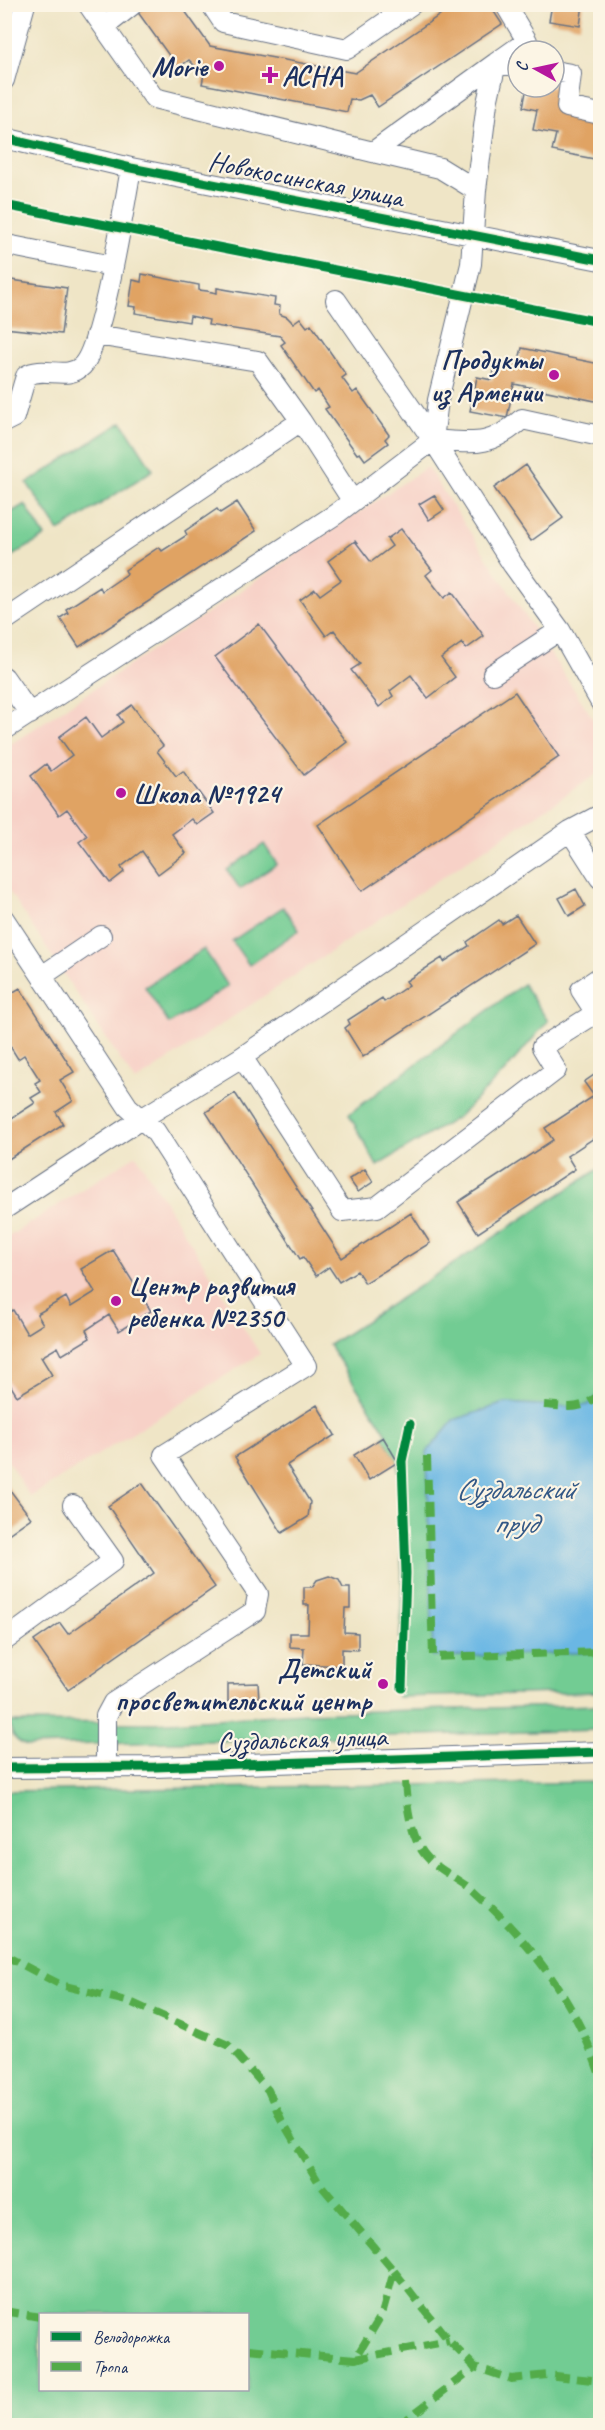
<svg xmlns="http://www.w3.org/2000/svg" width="605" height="2430" font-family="Caveat,sans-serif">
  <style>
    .built { fill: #f7d1c7 }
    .green { fill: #72cc93; stroke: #467e78; stroke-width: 1.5; fill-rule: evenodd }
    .water { fill: #6ab7e4; stroke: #4273a1; stroke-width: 1.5 }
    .building { fill: #e0a363 }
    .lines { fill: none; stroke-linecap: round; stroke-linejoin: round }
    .minor-casing { stroke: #656f82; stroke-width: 22 }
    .minor { stroke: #fff; stroke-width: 20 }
    .quiet { stroke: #52ab49; stroke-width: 8; stroke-dasharray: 15 8; stroke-linecap: butt }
    .cycleway-casing { stroke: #fcf5e5; stroke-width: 13 }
    .cycleway { stroke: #00873e; stroke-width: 9 }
    .poi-dot { fill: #b5179e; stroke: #fcf5e5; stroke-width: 2 }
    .labels { text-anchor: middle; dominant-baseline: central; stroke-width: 4.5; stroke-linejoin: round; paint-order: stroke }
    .poi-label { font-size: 28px; font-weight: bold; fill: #1b2f5e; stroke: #fcf5e5; text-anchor: end }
    .street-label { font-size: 28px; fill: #1b2f5e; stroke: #fcf5e5 }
    .water-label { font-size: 30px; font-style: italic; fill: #335886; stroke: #fcf5e5 }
  </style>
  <rect width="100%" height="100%" fill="#fcf5e5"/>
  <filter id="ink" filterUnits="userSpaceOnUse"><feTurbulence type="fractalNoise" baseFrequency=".0167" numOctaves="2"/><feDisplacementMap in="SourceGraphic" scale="12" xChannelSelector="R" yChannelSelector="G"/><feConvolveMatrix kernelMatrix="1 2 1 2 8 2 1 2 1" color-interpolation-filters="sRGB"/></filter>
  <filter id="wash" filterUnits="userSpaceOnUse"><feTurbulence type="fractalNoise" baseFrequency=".008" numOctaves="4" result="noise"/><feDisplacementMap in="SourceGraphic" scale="24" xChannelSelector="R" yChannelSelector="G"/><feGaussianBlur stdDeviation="1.35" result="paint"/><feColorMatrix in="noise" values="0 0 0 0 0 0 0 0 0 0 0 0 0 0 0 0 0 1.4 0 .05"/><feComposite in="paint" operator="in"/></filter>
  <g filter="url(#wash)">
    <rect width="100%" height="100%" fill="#efe5c6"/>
    <path class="built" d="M427 467 600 729V772L135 1082 5 885V748Z
      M136 1155 260 1354 30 1497 5 1456V1239Z"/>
    <path class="green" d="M122 422 153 470 59 531 27 483Z
      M25 504 45 537 10 557 5 549V516Z
      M264 844 277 864 240 889 227 870Z
      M283 907 299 930 249 965 232 941Z
      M204 949 228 986 169 1024 145 987Z
      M523 984 548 1021 505 1071 458 1117 377 1166 349 1114Z
      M600 1168V1692L398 1697 402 1579 398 1462 383 1437 387 1434 329 1345Z
      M600 1705V1730L27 1746C14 1741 12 1735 9 1722L155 1723 305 1713Z
      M600 1782V2425H5V1791ZM40 2314H248V2390H40Z"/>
    <path class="water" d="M600 1394V1652L433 1657 427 1452 454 1420 505 1403 573 1407 588 1405Z"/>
    <g id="blocks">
      <path class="building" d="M132 4H180L210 46 355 73 456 4H489L502 24 378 107 370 95 359 100 350 99 347 112 202 84 205 69 196 67 189 60 178 68Z
        M552 4H583L580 26 549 21Z
        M554 78 567 81 560 114 600 123V160L552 151 556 134 533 130 537 110 523 107 527 87H554Z
        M142 274 199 285V290L207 291 217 293V288L275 298 274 305 280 306 279 314 287 317 293 323 300 318 307 327 311 324 346 375 342 378 353 393 357 390 389 435 385 439 388 443 365 460 360 453 357 454 325 409 329 407 318 390 314 393 281 345 285 342 280 336 208 325 209 320 190 316 189 322 135 313 136 307 129 306 133 280 141 282Z
        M4 279 67 288 61 334 4 328Z
        M522 348 600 364V402L514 384 507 418 470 411 477 377 492 380 496 360 518 364Z
        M526 465 563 518 531 541 494 488Z
        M434 495 444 510 429 520 419 504Z
        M237 502 256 531 79 647 60 618 68 613 66 609 100 587 102 591 127 574 125 570 159 547 162 551 187 535 185 531 217 509 220 513Z
        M401 529 432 570 426 575 444 598 452 592 484 636 466 649 462 643 441 658 455 677 428 698 411 675 390 691 393 696 379 707 351 670 360 664 334 630 326 636 300 600 315 589 320 595 341 580 328 561 355 541 371 562 392 546 387 539Z
        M259 624 347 742 304 775 215 657Z
        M515 692 559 757 362 891 318 825Z
        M132 705 163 746 157 751 176 776 183 771 214 813 197 825 192 819 172 834 186 853 158 874 142 851 121 867 124 872 110 883 79 842 87 836 67 809 59 815 31 776 46 764 51 771 72 755 59 737 86 717 101 738 123 722 118 715Z
        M576 889 585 906 569 916 559 898Z
        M516 915 535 944 363 1057 345 1028 350 1024 348 1020 382 998 384 1002 409 985 406 981 442 958 444 962 469 946 467 942 499 920 502 924Z
        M20 988 74 1072 60 1080 73 1101 56 1112 63 1124 4 1162V1123L35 1103 31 1098 41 1092 35 1083 40 1080 24 1055 18 1059 5 1038V997Z
        M600 1071V1134L567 1156 575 1169 478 1233 458 1202 553 1140 545 1128 594 1096 584 1082Z
        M235 1093 342 1258 411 1213 430 1243 365 1283 357 1271 339 1282 329 1267 316 1276 303 1257 300 1259 206 1112Z
        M365 1169 373 1182 358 1192 349 1179Z
        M113 1250 151 1311 119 1331 109 1315 86 1330 90 1338 62 1355 58 1347 41 1357 52 1375 17 1396 4 1375V1315L13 1310 27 1334 43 1324 37 1314 66 1297 71 1307 95 1292 81 1269Z
        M317 1405 335 1435 287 1465 310 1502 308 1517 282 1533 235 1457Z
        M383 1437 398 1462 369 1480 354 1455Z
        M4 1482 31 1518 4 1537Z
        M142 1483 215 1587 68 1690 34 1641 60 1623 68 1634 154 1573 108 1506Z
        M329 1576 339 1580 343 1588H350V1608H345L344 1632 358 1633V1650L342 1649V1666L303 1664 304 1648 290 1647V1633H308L309 1605H304V1587H312L317 1580Z
        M258 1683 259 1701 228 1702V1684Z"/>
    </g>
  </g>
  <g filter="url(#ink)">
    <use href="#blocks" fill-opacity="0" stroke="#656f82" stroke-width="1.5"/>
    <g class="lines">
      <g class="minor-casing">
        <path id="minor" d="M88 4 104 27 132 5
          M211 4 223 22 347 49 412 4
          M505 4 527 41 496 63 518 66
          M104 27 154 98 373 152 496 63
          M554 71 571 74 567 107 600 114
          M4 80 25 4
          M4 138 131 168 600 260
          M373 152 440 168 476 190 487 103 496 63
          M476 190 471 264 438 400 433 440C474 443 489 448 522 419L600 436
          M4 248 12 246 112 266
          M336 300 433 440 513 565 560 630 600 701
          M301 421 352 500
          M4 422 14 417 26 376C43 365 67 381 82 366 102 347 125 202 131 168
          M4 621 301 421 258 361 96 335
          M493 674 560 630
          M4 677 30 714
          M4 730 336 514 433 440
          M570 831 600 878
          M4 919 128 1107 155 1131 306 1366 164 1455 258 1594 255 1611 113 1703 106 1716V1768
          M42 976 101 936
          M242 1057 342 1211 377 1207 556 1070 542 1047 596 1013 581 990 600 977
          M4 1209 141 1119 242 1057 570 831 600 815
          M4 1641 113 1561 73 1505
          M4 1768 155 1767 600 1752"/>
      </g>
      <use href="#minor" class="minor"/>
      <path class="quiet" d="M544 1405C569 1407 581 1411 600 1394
        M427 1456 433 1657 600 1652
        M405 1782C407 1805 410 1838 426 1856 440 1872 462 1879 477 1894 533 1945 577 2004 600 2076
        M4 1955 61 1985 130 2002 228 2045 268 2090 281 2119 319 2183 394 2271 382 2314 355 2359 248 2349
        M394 2271 449 2341 475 2367 511 2379 547 2375 600 2381
        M4 2311 40 2317
        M355 2359 449 2341
        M398 2426 475 2367"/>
      <g class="cycleway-casing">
        <path id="cycleway" d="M4 138 131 168 600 260
          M4 205 600 322
          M402 1688 406 1573 402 1461 410 1424
          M4 1768 155 1767 600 1752"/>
      </g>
      <use href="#cycleway" class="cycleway"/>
    </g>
  </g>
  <g class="poi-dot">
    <circle cx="219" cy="66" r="6"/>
    <path d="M267 66h6v6h6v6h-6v6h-6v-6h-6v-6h6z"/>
    <circle cx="554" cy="375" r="6"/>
    <circle cx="121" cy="793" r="6"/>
    <circle cx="116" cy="1301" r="6"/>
    <circle cx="383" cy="1684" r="6"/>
  </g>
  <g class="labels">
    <g class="poi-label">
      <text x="207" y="66">Morie</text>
      <text x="282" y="75" text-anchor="start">АСНА</text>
      <text x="542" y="359">Продукты<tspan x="542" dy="32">из Армении</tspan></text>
      <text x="133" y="793" text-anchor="start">Школа №1924</text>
      <text x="128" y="1285" text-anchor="start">Центр развития<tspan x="128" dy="32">ребенка №2350</tspan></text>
      <text x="371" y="1668">Детский<tspan x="371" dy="32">просветительский центр</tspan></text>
    </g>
    <g class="street-label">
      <text transform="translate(306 179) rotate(11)">Новокосинская улица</text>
      <text transform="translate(302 1739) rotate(-2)">Суздальская улица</text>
    </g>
    <g class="water-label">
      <text x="515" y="1489">Суздальский<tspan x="515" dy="34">пруд</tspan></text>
    </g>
  </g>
  <rect width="605" height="2430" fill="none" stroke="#fcf5e5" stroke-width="24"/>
  <rect x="39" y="2313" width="210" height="78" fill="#fcf5e5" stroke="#a2a6af" stroke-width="1.5"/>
  <rect x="51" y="2332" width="30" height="9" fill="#00873e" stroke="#a2a6af" stroke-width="1.5"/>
  <text x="93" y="2343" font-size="18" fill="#1b2f5e">Велодорожка</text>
  <rect x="51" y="2362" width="30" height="9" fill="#52ab49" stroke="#a2a6af" stroke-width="1.5"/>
  <text x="93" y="2373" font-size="18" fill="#1b2f5e">Тропа</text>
  <g transform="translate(536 69) rotate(278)"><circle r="28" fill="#fcf5e5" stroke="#a2a6af" stroke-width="1.5"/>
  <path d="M0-4.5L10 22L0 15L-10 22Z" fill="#b5179e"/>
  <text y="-9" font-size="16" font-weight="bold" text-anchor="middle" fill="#1b2f5e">С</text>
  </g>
</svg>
